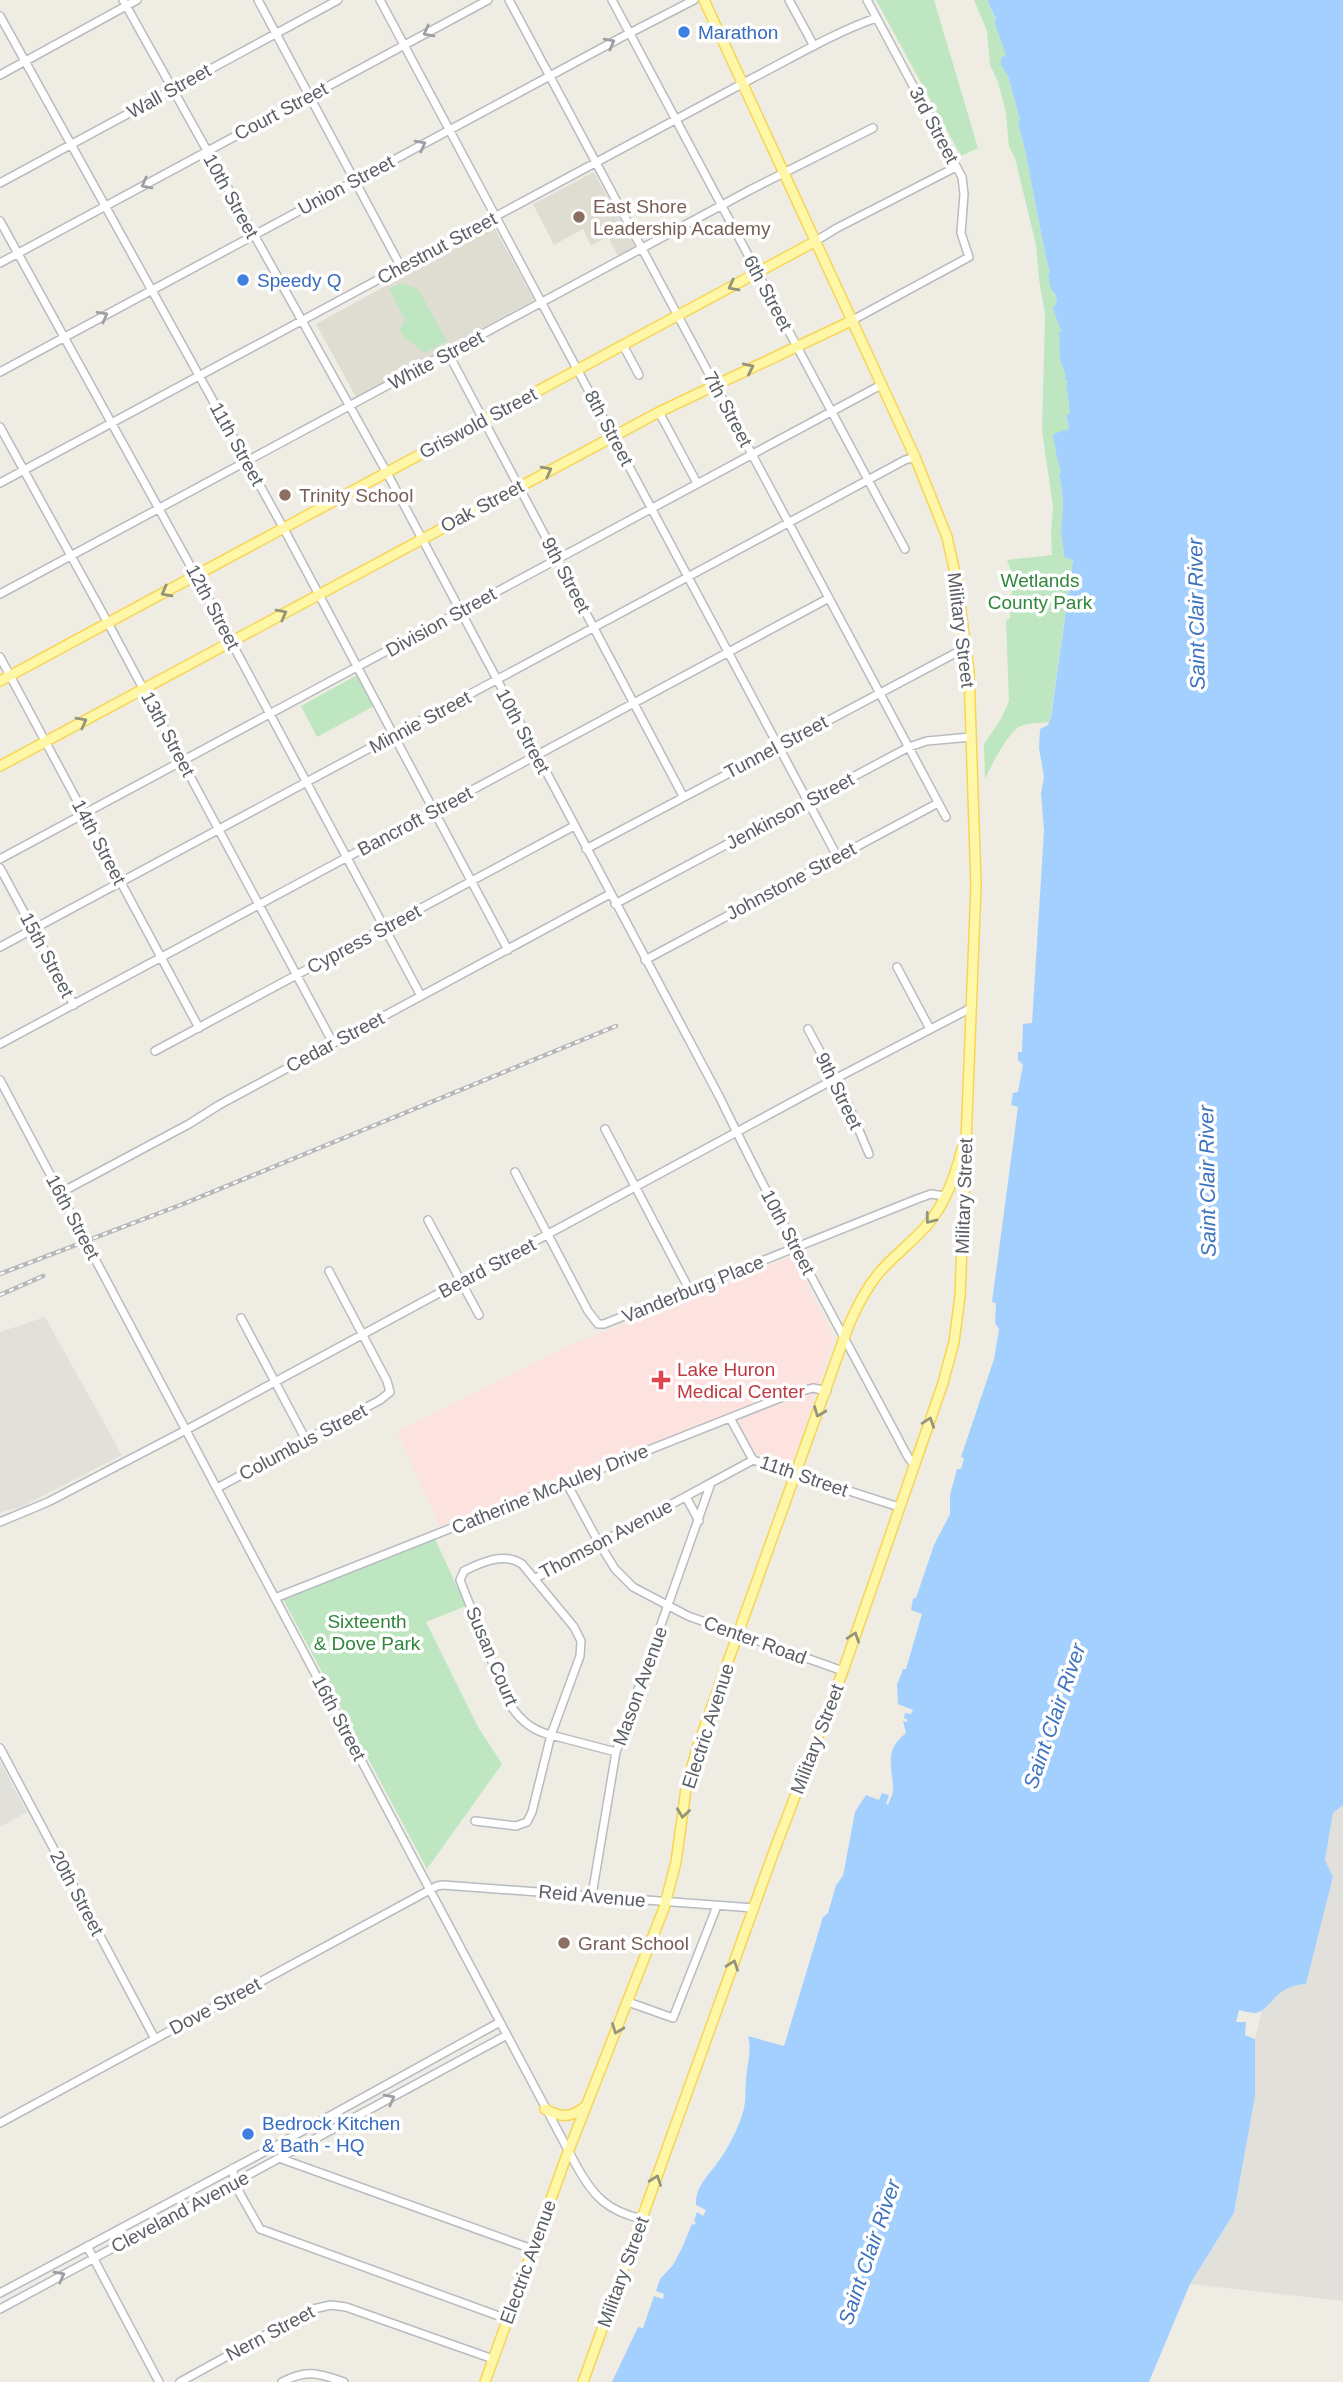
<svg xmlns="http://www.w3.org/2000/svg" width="1343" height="2382" font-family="Arial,sans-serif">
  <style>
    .industrial { fill: #e2e0db }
    .education { fill: #dfdcd2 }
    .medical { fill: #fce3df }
    .green { fill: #bee7c1 }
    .water { fill: #a3d0ff }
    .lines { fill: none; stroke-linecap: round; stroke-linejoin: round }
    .minor-casing { stroke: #b8bbc0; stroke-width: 10 }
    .major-casing { stroke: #f7d554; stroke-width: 12 }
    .minor { stroke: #fff; stroke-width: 7 }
    .major { stroke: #fff7a8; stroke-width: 9 }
    .rail-casing { stroke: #b6b7b8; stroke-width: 4.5 }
    .rail { stroke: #fff; stroke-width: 2; stroke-dasharray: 5; stroke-linecap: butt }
    .oneway { stroke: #9d9fa3 }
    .oneway2 { stroke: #94947c }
    .shop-dot { fill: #3f7fe0; stroke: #fff; stroke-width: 2.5 }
    .education-dot { fill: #8d6e63; stroke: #fff; stroke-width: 2.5 }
    .health-dot { fill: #e0444e; stroke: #fff; stroke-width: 2.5 }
    .labels { text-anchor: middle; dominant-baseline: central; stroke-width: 7; stroke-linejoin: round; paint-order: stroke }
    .shop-label { font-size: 19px; fill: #366cbe; stroke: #fff; text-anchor: start }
    .street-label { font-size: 19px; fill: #5b5f65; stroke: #fff }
    .education-label { font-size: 19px; fill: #785e54; stroke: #fff; text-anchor: start }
    .park-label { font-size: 19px; fill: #31863c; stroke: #fff }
    .health-label { font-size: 19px; fill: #be3a42; stroke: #fff; text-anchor: start }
    .water-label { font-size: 21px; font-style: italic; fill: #3e73bf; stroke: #fff }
  </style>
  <rect width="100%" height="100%" fill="#efede3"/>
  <path class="industrial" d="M45 1317 122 1455 21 1507 0 1512V1332Z
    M0 1761 27 1812 0 1827Z
    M1343 1805V2301L1190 2284 1234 2213 1255 2096V2039L1262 2010 1281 1991 1297 1984H1306L1333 1877 1325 1860 1333 1813Z"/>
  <path class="education" d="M594 172 635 247 618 256 608 237 591 246 583 229 554 245 533 204Z
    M494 227 534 300 356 397 316 324Z"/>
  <path class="medical" d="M792 1256 834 1338 792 1465 756 1453 734 1415 440 1526 397 1432 571 1345Z"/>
  <path class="green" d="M876 0H934L978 148 961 156Z
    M974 0H987L996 20 994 21 1007 55 1001 65 1008 76 1020 120 1018 123 1025 150 1046 258 1050 272 1048 275C1053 292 1061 309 1063 327 1063 333 1060 338 1060 344 1060 357 1065 369 1068 382L1066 384 1070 413 1066 415 1069 430C1056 449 1055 449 1061 472L1059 476C1064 494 1063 510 1061 528 1061 537 1064 548 1064 557L1073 559 1050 722C1040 723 1029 723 1021 726 1007 732 992 765 985 779L984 744 1001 719 1009 701 1006 621 1010 618 1013 576 1007 560 1052 555 1051 534 1053 507 1042 431 1045 315 1039 279 1036 245 1015 158 1009 147 1006 113 998 82 990 65 987 31Z
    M401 283 418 289 447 341 425 353 405 338 400 330 405 319 389 289Z
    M357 675 374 706 317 737 301 706Z
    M435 1539 466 1606 426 1622 478 1727 502 1764 427 1869 283 1599Z"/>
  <path class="water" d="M987 0H1343V1805L1333 1813 1325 1860 1333 1877 1306 1984C1275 1985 1272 2009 1256 2013 1251 2013 1243 2011 1239 2010L1236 2022H1246L1245 2035 1255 2039V2096L1234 2213 1190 2284 1149 2382H612L638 2327 643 2328 654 2296 663 2299 664 2294 656 2291 660 2279 673 2265 682 2248 692 2224 695 2225 696 2222 694 2221 697 2212 703 2216 706 2210 696 2205C695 2187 708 2176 718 2162 729 2148 743 2119 745 2102 746 2095 745 2087 746 2080 747 2064 752 2051 748 2036L784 2046 823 1917 828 1913 836 1885 843 1876 855 1812 866 1795 879 1800 882 1793 889 1795 886 1804 888 1805C890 1799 893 1795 893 1789 892 1764 884 1750 906 1733L903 1721 907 1722 908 1720 904 1718 905 1713 911 1714 913 1710 898 1704 897 1685 903 1669H906L922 1614 911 1610 913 1599 916 1598 934 1545 950 1514V1495L957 1469H961L964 1458 961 1457 994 1359 999 1329 995 1323 996 1303 992 1302 1018 1107 1011 1105 1013 1093 1018 1092 1023 1065 1018 1060V1052H1022L1023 1024 1032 1023 1044 831 1041 793 1044 777 1039 748 1040 729 1048 725 1051 717 1073 560 1064 557C1064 548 1061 537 1061 528 1063 509 1064 495 1059 476L1061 472C1057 458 1055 447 1053 434L1069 429 1066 415 1070 413 1066 384 1068 381 1065 379C1066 372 1063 369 1061 362 1059 354 1060 343 1059 333L1063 329H1060L1053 308 1057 302 1055 294 1051 289 1048 275 1050 272 1046 258 1025 150 1018 123 1020 120 1008 76 1001 65V58L1006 55 994 21 996 19Z"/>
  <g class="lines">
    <g class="minor-casing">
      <path id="minor" d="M123 0 387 473 720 1098C779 1220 845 1338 908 1457L914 1465
        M258 0 401 267
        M380 0 837 856
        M509 0 946 817
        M612 0 905 549
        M789 0 814 46
        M0 16 284 529 508 950
        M0 75 137 0
        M0 183 338 0
        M0 221 196 576 421 996
        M814 242 837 228 956 167
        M0 263 488 0
        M851 321 969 257 961 233 964 194 962 177 867 0
        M623 345 639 375
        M448 353 683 796
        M0 372 624 36 694 0
        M659 412 697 483
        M0 427 108 623 333 1043
        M0 483 751 79C792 58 833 33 876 18
        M0 594 750 190 873 128
        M0 657 199 1028
        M586 849 967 647
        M0 859 881 385
        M0 868 74 1005
        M615 904 909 747 927 741 971 737
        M0 947 905 460 915 457
        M645 960 938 803
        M897 967 930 1029
        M808 1029 848 1104 869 1154
        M0 1044 829 598
        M155 1051 574 826
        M0 1080 576 2165C593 2196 607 2211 642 2219
        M605 1129 689 1289
        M515 1172 588 1311 598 1324H604L917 1199 931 1194 945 1196
        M60 1193 189 1124 219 1105 610 894
        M428 1220 479 1315
        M241 1318 306 1440
        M730 1418 753 1460
        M753 1460 899 1507
        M566 1482 599 1543 615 1569 633 1587 688 1616 843 1671
        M217 1488 380 1400 390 1392 387 1381 329 1271
        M686 1497 699 1521
        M0 1522 48 1502 186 1430 829 1082 971 1008
        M534 1579 753 1460
        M275 1598 785 1396 813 1388 827 1391
        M0 1748 155 2039
        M475 1821 516 1826 527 1822 532 1812 551 1735 580 1656 581 1641 574 1627 522 1564C504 1552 482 1562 464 1571L460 1580 505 1695C515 1716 529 1730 551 1735L616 1752
        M592 1895 616 1752 711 1483
        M628 2002 673 2018 717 1906
        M0 2123 437 1886 443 1885 754 1908
        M279 2158 532 2249
        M233 2168 234 2183 260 2229 507 2319
        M87 2246 159 2382
        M0 2293 279 2144 500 2022
        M0 2309 507 2035
        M180 2382 313 2309 331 2305 346 2307 493 2359
        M282 2382C307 2369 318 2373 344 2382"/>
    </g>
    <g class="major-casing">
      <path id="major" d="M0 681 814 242
        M0 766 659 412 851 321
        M545 2109C561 2118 571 2118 586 2106
        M485 2382 565 2160 664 1908 676 1862 686 1789 697 1748 848 1327C856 1308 865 1290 878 1274 893 1256 913 1242 928 1224 946 1202 955 1176 962 1149
        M583 2382 773 1854 843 1671 943 1383 954 1342 960 1296 976 886 969 671 957 582 947 537 915 457 704 0"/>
    </g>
    <use href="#minor" class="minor"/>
    <use href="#major" class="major"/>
    <g class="rail-casing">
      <path id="rail" d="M0 1274 183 1204 616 1026
        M0 1295 43 1276"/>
    </g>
    <use href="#rail" class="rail"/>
  </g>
  <defs><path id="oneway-chevron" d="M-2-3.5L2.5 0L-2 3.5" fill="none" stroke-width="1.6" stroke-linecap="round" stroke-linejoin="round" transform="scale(1.75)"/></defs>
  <g class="oneway">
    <use href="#oneway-chevron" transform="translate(428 32) rotate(152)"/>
    <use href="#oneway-chevron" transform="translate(610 43) rotate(-28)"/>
    <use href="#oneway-chevron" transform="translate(421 145) rotate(-28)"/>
    <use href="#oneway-chevron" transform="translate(146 184) rotate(152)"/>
    <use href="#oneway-chevron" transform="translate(103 316) rotate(-29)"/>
    <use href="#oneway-chevron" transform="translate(390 2099) rotate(-28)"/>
    <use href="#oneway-chevron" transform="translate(60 2276) rotate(-28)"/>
  </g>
  <g class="oneway2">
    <use href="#oneway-chevron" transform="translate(733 286) rotate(152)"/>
    <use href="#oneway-chevron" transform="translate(749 368) rotate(-25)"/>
    <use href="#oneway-chevron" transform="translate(547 471) rotate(-28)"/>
    <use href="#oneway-chevron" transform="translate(166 592) rotate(152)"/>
    <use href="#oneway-chevron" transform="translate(282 614) rotate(-28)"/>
    <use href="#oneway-chevron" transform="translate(82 722) rotate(-28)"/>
    <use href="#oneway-chevron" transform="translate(930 1219) rotate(127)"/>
    <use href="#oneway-chevron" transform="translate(819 1412) rotate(111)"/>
    <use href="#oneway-chevron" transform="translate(929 1422) rotate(-71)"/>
    <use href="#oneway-chevron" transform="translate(854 1637) rotate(-71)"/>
    <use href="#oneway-chevron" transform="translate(683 1813) rotate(98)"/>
    <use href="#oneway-chevron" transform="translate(733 1965) rotate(-70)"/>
    <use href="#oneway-chevron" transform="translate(617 2029) rotate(111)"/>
    <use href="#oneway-chevron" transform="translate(656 2180) rotate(-70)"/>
  </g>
  <g class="shop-dot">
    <circle cx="684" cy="32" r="7"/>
    <circle cx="243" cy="280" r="7"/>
    <circle cx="248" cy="2134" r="7"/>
  </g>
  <g class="education-dot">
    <circle cx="579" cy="217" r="7"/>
    <circle cx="285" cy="495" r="7"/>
    <circle cx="564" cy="1943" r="7"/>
  </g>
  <path class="health-dot" d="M657.5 1369.5h7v7h7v7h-7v7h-7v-7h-7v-7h7z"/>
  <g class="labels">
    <g class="shop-label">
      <text x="698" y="32">Marathon</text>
      <text x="257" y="280">Speedy Q</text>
      <text x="262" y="2123">Bedrock Kitchen<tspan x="262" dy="22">&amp; Bath - HQ</tspan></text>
    </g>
    <g class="street-label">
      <text transform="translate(169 91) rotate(-29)">Wall Street</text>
      <text transform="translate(281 111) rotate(-28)">Court Street</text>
      <text transform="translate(934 125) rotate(62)">3rd Street</text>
      <text transform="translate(346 185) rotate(-28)">Union Street</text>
      <text transform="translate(231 196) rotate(61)">10th Street</text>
      <text transform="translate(437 248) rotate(-28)">Chestnut Street</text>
      <text transform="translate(768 293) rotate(62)">6th Street</text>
      <text transform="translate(436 360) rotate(-28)">White Street</text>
      <text transform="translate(728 409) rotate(62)">7th Street</text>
      <text transform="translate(478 423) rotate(-28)">Griswold Street</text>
      <text transform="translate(609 428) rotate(62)">8th Street</text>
      <text transform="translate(237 444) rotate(61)">11th Street</text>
      <text transform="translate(482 506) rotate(-28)">Oak Street</text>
      <text transform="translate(566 575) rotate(62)">9th Street</text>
      <text transform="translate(213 607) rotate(62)">12th Street</text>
      <text transform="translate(441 622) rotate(-29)">Division Street</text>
      <text transform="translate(961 630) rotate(83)">Military Street</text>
      <text transform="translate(420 722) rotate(-28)">Minnie Street</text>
      <text transform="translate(523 731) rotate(62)">10th Street</text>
      <text transform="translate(168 734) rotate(62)">13th Street</text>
      <text transform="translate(776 747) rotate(-28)">Tunnel Street</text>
      <text transform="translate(790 811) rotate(-28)">Jenkinson Street</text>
      <text transform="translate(415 821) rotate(-28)">Bancroft Street</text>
      <text transform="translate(99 842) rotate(62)">14th Street</text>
      <text transform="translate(791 881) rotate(-28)">Johnstone Street</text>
      <text transform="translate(364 939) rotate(-28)">Cypress Street</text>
      <text transform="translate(47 955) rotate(62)">15th Street</text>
      <text transform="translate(335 1042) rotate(-28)">Cedar Street</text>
      <text transform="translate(839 1091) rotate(64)">9th Street</text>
      <text transform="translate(964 1196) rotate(-88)">Military Street</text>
      <text transform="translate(73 1217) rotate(62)">16th Street</text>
      <text transform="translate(788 1232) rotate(62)">10th Street</text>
      <text transform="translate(487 1268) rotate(-28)">Beard Street</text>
      <text transform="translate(693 1289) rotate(-22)">Vanderburg Place</text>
      <text transform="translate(303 1442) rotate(-28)">Columbus Street</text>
      <text transform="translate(804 1476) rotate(19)">11th Street</text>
      <text transform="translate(550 1489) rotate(-22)">Catherine McAuley Drive</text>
      <text transform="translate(606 1539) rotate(-28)">Thomson Avenue</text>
      <text transform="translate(755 1640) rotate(20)">Center Road</text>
      <text transform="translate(492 1656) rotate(67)">Susan Court</text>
      <text transform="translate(640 1686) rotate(-70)">Mason Avenue</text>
      <text transform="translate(339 1718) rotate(62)">16th Street</text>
      <text transform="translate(708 1726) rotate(-72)">Electric Avenue</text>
      <text transform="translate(817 1739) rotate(-69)">Military Street</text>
      <text transform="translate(77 1893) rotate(62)">20th Street</text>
      <text transform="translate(592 1896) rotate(5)">Reid Avenue</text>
      <text transform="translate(215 2006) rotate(-28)">Dove Street</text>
      <text transform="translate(180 2212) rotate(-28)">Cleveland Avenue</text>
      <text transform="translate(528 2262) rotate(-70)">Electric Avenue</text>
      <text transform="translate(623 2272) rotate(-70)">Military Street</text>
      <text transform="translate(270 2333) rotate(-28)">Nern Street</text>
    </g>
    <g class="education-label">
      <text x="593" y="206">East Shore<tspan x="593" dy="22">Leadership Academy</tspan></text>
      <text x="299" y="495">Trinity School</text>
      <text x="578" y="1943">Grant School</text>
    </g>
    <g class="park-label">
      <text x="1040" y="580">Wetlands<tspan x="1040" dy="22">County Park</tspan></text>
      <text x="367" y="1621">Sixteenth<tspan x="367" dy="22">&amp; Dove Park</tspan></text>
    </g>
    <g class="health-label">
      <text x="677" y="1369">Lake Huron<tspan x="677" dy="22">Medical Center</tspan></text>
    </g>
    <g class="water-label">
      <text transform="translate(1196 614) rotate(-91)">Saint Clair River</text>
      <text transform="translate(1207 1181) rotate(-91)">Saint Clair River</text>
      <text transform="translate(1054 1716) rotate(-71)">Saint Clair River</text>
      <text transform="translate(869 2252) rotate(-71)">Saint Clair River</text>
    </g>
  </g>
</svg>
